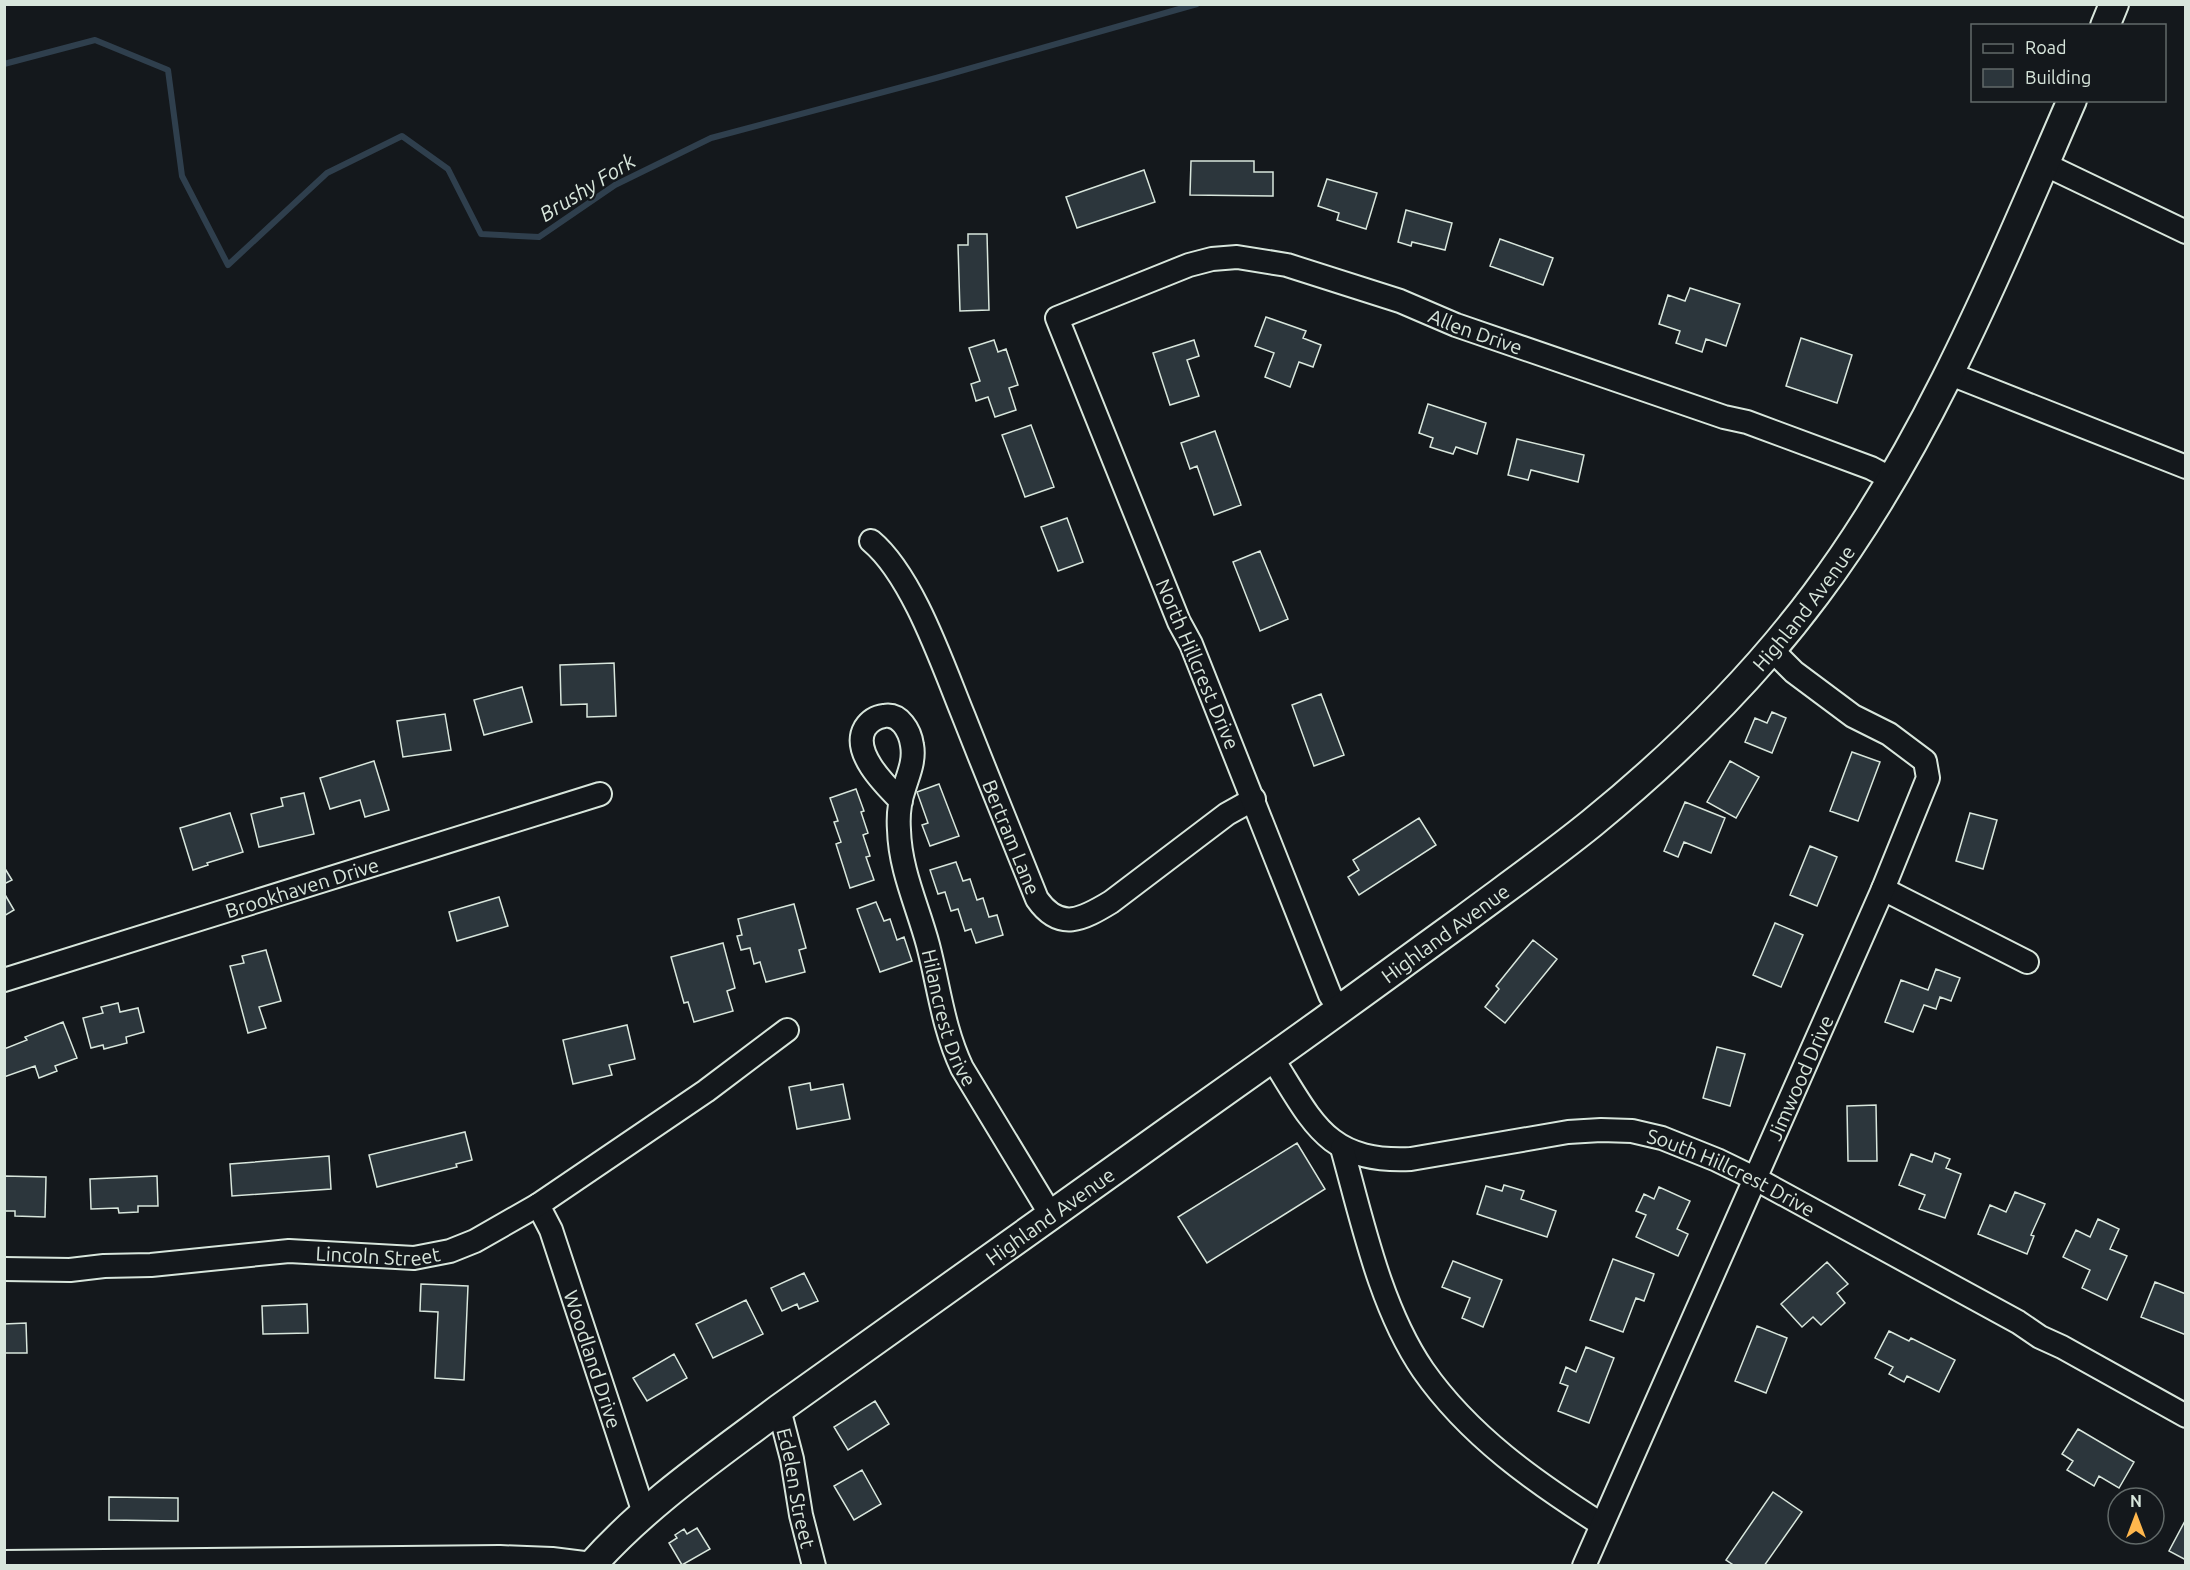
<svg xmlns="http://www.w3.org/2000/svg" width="2190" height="1570" font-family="Ubuntu,sans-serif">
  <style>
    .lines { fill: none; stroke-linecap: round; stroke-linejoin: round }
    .stream { stroke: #2f3f4d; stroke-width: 6 }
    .building { fill: #2c363c; stroke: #d8e6dc; stroke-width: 1.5 }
    .minor-casing { stroke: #d8e6dc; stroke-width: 26 }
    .major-casing { stroke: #d8e6dc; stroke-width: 32 }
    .minor { stroke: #14181c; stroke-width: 22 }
    .major { stroke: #14181c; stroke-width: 28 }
    .labels { text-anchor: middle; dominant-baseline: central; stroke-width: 4.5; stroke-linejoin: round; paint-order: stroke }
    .street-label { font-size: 20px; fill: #d8e6dc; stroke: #14181c }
    .water-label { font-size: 21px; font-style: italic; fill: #d8e6dc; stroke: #14181c }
  </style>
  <rect width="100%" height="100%" fill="#14181c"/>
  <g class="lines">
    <path class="stream" d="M4 64 95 40 168 70 182 176 228 265 327 173 402 136 448 169 481 234 539 237 615 185 711 138 936 78 1197 4"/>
  </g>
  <path class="building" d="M1191 161H1254V172H1273V196L1190 195Z
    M1144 170 1155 202 1077 228 1066 197Z
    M1327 179 1377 193 1366 229 1337 220 1339 213 1318 206Z
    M1406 210 1452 223 1445 250 1412 242 1411 246 1398 242Z
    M968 234H987L989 310 960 311 958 245H968Z
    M1500 239 1553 258 1543 285 1490 266Z
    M1690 288 1740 304 1726 346 1706 339 1702 352 1676 343 1680 331 1659 324 1668 295 1685 301Z
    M1266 317 1306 331 1303 338 1321 345 1313 367 1299 362 1290 387 1265 377 1274 353 1255 346Z
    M1801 338 1852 355 1837 403 1786 386Z
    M994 340 998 352 1006 349 1018 385 1009 388 1016 410 995 417 988 397 976 401 971 384 980 381 969 348Z
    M1194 340 1199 356 1187 360 1199 396 1170 405 1153 353Z
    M1428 404 1486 423 1477 454 1456 447 1453 454 1430 447 1433 438 1419 433Z
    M1031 425 1054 487 1025 497 1002 435Z
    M1215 431 1241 505 1214 515 1197 466 1190 469 1181 443Z
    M1517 439 1584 455 1578 482 1531 470 1528 480 1508 475Z
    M1067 518 1083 562 1058 571 1041 527Z
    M1260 551 1288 619 1260 631 1233 562Z
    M614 663 616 716 587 717V704L561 705 560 665Z
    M522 687 532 722 484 735 474 700Z
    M1321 694 1344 755 1314 766 1292 705Z
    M1772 712 1786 718 1772 753 1745 742 1755 718 1767 723Z
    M445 714 451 750 403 757 397 721Z
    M1852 752 1880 762 1858 821 1830 811Z
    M374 761 389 810 365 817 360 800 330 809 320 778Z
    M1730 761 1759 777 1736 818 1707 802Z
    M939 784 959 836 930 846 922 825 928 823 917 792Z
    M856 789 864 811 861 812 868 833 863 835 870 856 866 857 874 880 850 888 836 844 841 842 834 822 838 821 830 798Z
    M304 793 314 834 259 847 251 814 283 806 281 798Z
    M1685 802 1725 818 1711 853 1684 842 1678 857 1664 851Z
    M230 813 243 852 207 863 208 865 193 870 180 828Z
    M1970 813 1997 820 1983 869 1956 861Z
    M1419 818 1436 845 1359 895 1348 877 1359 870 1353 860Z
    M1810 846 1837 857 1817 906 1790 895Z
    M956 862 963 881 970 879 977 900 983 898 989 917 997 915 1003 935 976 943 971 929 965 931 958 909 951 911 945 892 938 894 930 870Z
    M4 867 12 880 4 884Z
    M4 893 14 910 4 916Z
    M499 897 508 926 457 941 449 912Z
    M876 902 884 921 890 919 897 940 904 937 912 961 880 972 857 909Z
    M794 904 806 948 799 950 805 972 766 982 760 962 754 964 750 948 741 950 737 936 742 935 738 919Z
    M1775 923 1803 935 1781 987 1753 975Z
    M1533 940 1557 959 1505 1023 1485 1007 1499 989 1496 986Z
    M723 943 735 988 727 991 733 1011 694 1022 688 1002 684 1003 671 957Z
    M266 950 281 1001 259 1007 266 1028 248 1033 230 966 244 963 242 956Z
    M1936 969 1960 978 1951 1001 1940 997 1936 1009 1924 1005 1913 1032 1885 1022 1901 980 1928 990Z
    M118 1003 120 1012 138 1008 144 1032 126 1037 127 1043 104 1049 103 1045 91 1048 83 1018 103 1013 101 1007Z
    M63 1022 77 1058 55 1066 57 1071 39 1078 35 1066 4 1077V1049L27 1040 25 1037Z
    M627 1025 635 1059 609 1065 612 1075 573 1084 563 1040Z
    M1717 1047 1745 1054 1730 1106 1703 1098Z
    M810 1083 811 1090 843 1084 850 1119 797 1129 789 1087Z
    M1876 1105 1877 1161H1848L1847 1106Z
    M465 1132 472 1160 456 1164 457 1167 377 1187 369 1155Z
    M1297 1143 1325 1189 1207 1263 1178 1217Z
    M1935 1153 1950 1159 1946 1168 1961 1174 1945 1218 1919 1209 1925 1195 1899 1185 1911 1154 1932 1162Z
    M329 1156 331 1189 232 1196 230 1164Z
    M4 1176 46 1177 45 1217 15 1216V1211H4Z
    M157 1176 158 1206H138V1212L119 1213 118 1208 91 1209 90 1179Z
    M1504 1185 1524 1191 1521 1199 1556 1211 1547 1237 1477 1214 1486 1186 1502 1191Z
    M1659 1187 1690 1201 1677 1229 1688 1234 1678 1256 1636 1237 1646 1215 1636 1211 1644 1194 1654 1199Z
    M2015 1192 2045 1204 2031 1235 2034 1236 2027 1254 1978 1234 1990 1205 2006 1212Z
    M2098 1219 2119 1229 2110 1249 2127 1256 2107 1300 2082 1288 2090 1270 2063 1257 2076 1230 2090 1237Z
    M1613 1259 1654 1274 1644 1301 1636 1298 1623 1332 1590 1320Z
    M1453 1261 1502 1280 1483 1327 1462 1318 1470 1298 1442 1287Z
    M1827 1262 1848 1284 1837 1293 1845 1303 1821 1325 1813 1317 1802 1327 1781 1304Z
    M804 1273 818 1301 799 1309 797 1304 782 1311 771 1288Z
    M2155 1282 2186 1294V1335L2141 1317Z
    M421 1284 468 1286 464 1380 435 1378 438 1312 420 1311Z
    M746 1300 763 1334 713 1358 696 1324Z
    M307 1304 308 1333 263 1334 262 1306Z
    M26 1323 27 1353H4V1324Z
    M1757 1326 1787 1338 1766 1393 1735 1381Z
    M1889 1331 1909 1341 1911 1338 1955 1360 1939 1392 1907 1376 1904 1382 1889 1374 1893 1367 1875 1358Z
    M1586 1347 1614 1358 1589 1423 1558 1411 1568 1386 1560 1383 1566 1367 1576 1372Z
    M674 1354 687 1378 647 1401 633 1378Z
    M875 1401 889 1424 848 1450 834 1427Z
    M2078 1429 2134 1462 2119 1488 2099 1476 2094 1486 2067 1470 2073 1461 2062 1454Z
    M862 1470 881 1504 854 1520 834 1486Z
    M1773 1492 1802 1512 1764 1566H1735L1726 1560Z
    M109 1497 178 1498V1521L109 1520Z
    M2186 1519V1560L2169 1551Z
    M697 1528 710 1549 682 1565 669 1543 677 1538 675 1535 684 1529 687 1534Z"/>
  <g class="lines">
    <g class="minor-casing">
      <g id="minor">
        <path d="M2044 164 2186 232"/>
        <path d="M1948 373 2186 467"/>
        <path id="s1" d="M871 541C913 576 943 666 964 717 988 778 1013 839 1037 899 1060 932 1083 919 1111 902L1227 814 1254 799"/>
        <path id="s2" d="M901 801C885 785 851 752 865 728 869 722 876 717 884 716 900 713 910 731 912 745 915 761 908 775 904 789 899 803 898 816 899 830 900 870 918 907 928 945 939 987 943 1028 962 1068L1051 1215"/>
        <path d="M1883 889 2027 962"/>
        <path id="s3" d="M4 980 600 794"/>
        <path id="s4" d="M1340 1010 1330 995 1191 644 1179 622 1057 318 1189 265 1212 259 1237 257 1287 265 1400 301 1456 325 1724 417 1747 422 1871 468 1892 479"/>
        <path id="s5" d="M1272 1058C1313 1122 1326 1163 1411 1159L1568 1132 1601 1130 1632 1131 1662 1138 1717 1160 1756 1179 2018 1322 2040 1337 2062 1347 2186 1416"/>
        <path d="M1342 1148C1362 1220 1380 1307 1423 1370 1469 1436 1535 1482 1601 1524"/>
        <path id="s6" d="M538 1205 551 1230 644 1513"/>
        <path id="s7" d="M4 1269 70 1270 104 1266 151 1265 289 1251 414 1258 450 1251 475 1241 538 1205 706 1091 787 1030"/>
        <path id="s8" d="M779 1409 792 1459 801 1515 814 1566"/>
        <path d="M4 1562 500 1557 552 1559 592 1564"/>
        <path id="s9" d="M1584 1566 1883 889 1928 778 1925 761 1889 734 1853 716 1794 672 1771 649"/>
      </g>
    </g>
    <g class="major-casing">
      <g id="major">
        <path d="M2105 26 2114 4"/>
        <path id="s10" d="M591 1566C646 1504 714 1458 779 1409 946 1290 1112 1171 1279 1053 1341 1009 1402 964 1463 920 1506 888 1550 857 1592 823 1674 756 1752 680 1816 594 1927 446 1998 270 2072 100"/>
      </g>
    </g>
    <use href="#minor" class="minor"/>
    <use href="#major" class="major"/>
  </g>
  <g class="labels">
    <g class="street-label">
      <text stroke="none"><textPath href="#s4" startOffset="1190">Allen Drive</textPath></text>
      <text stroke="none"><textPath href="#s10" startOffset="1550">Highland Avenue</textPath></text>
      <text transform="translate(1198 664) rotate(67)">North Hillcrest Drive</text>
      <text stroke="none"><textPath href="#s1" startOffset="330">Bertram Lane</textPath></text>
      <text stroke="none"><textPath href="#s3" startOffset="312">Brookhaven Drive</textPath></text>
      <text stroke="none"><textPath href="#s10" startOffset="1064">Highland Avenue</textPath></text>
      <text stroke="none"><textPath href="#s2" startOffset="436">Hilancrest Drive</textPath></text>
      <text stroke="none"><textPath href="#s9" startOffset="534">Jimwood Drive</textPath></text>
      <text stroke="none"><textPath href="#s5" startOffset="516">South Hillcrest Drive</textPath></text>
      <text stroke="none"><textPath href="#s10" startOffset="578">Highland Avenue</textPath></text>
      <text stroke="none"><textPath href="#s7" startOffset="375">Lincoln Street</textPath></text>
      <text stroke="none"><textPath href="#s6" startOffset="164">Woodland Drive</textPath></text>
      <text stroke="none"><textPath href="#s8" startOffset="81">Edelen Street</textPath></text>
    </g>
    <g class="water-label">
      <text transform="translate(587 187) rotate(-32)">Brushy Fork</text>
    </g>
  </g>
  <rect width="2190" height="1570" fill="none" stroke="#d8e6dc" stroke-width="12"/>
  <rect x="1971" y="24" width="195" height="78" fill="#14181c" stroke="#626a69" stroke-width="1.5"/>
  <rect x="1983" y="44" width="30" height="9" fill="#14181c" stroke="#626a69" stroke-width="1.5"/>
  <text x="2025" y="54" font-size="18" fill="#d8e6dc">Road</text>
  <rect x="1983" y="69" width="30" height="18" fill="#2c363c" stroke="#626a69" stroke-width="1.5"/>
  <text x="2025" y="84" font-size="18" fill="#d8e6dc">Building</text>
  <g transform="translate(2136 1516)"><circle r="28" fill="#14181c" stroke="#626a69" stroke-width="1.5"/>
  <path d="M0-4.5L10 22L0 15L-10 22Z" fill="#ffb74d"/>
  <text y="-9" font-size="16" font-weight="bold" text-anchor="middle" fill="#d8e6dc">N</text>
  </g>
</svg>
